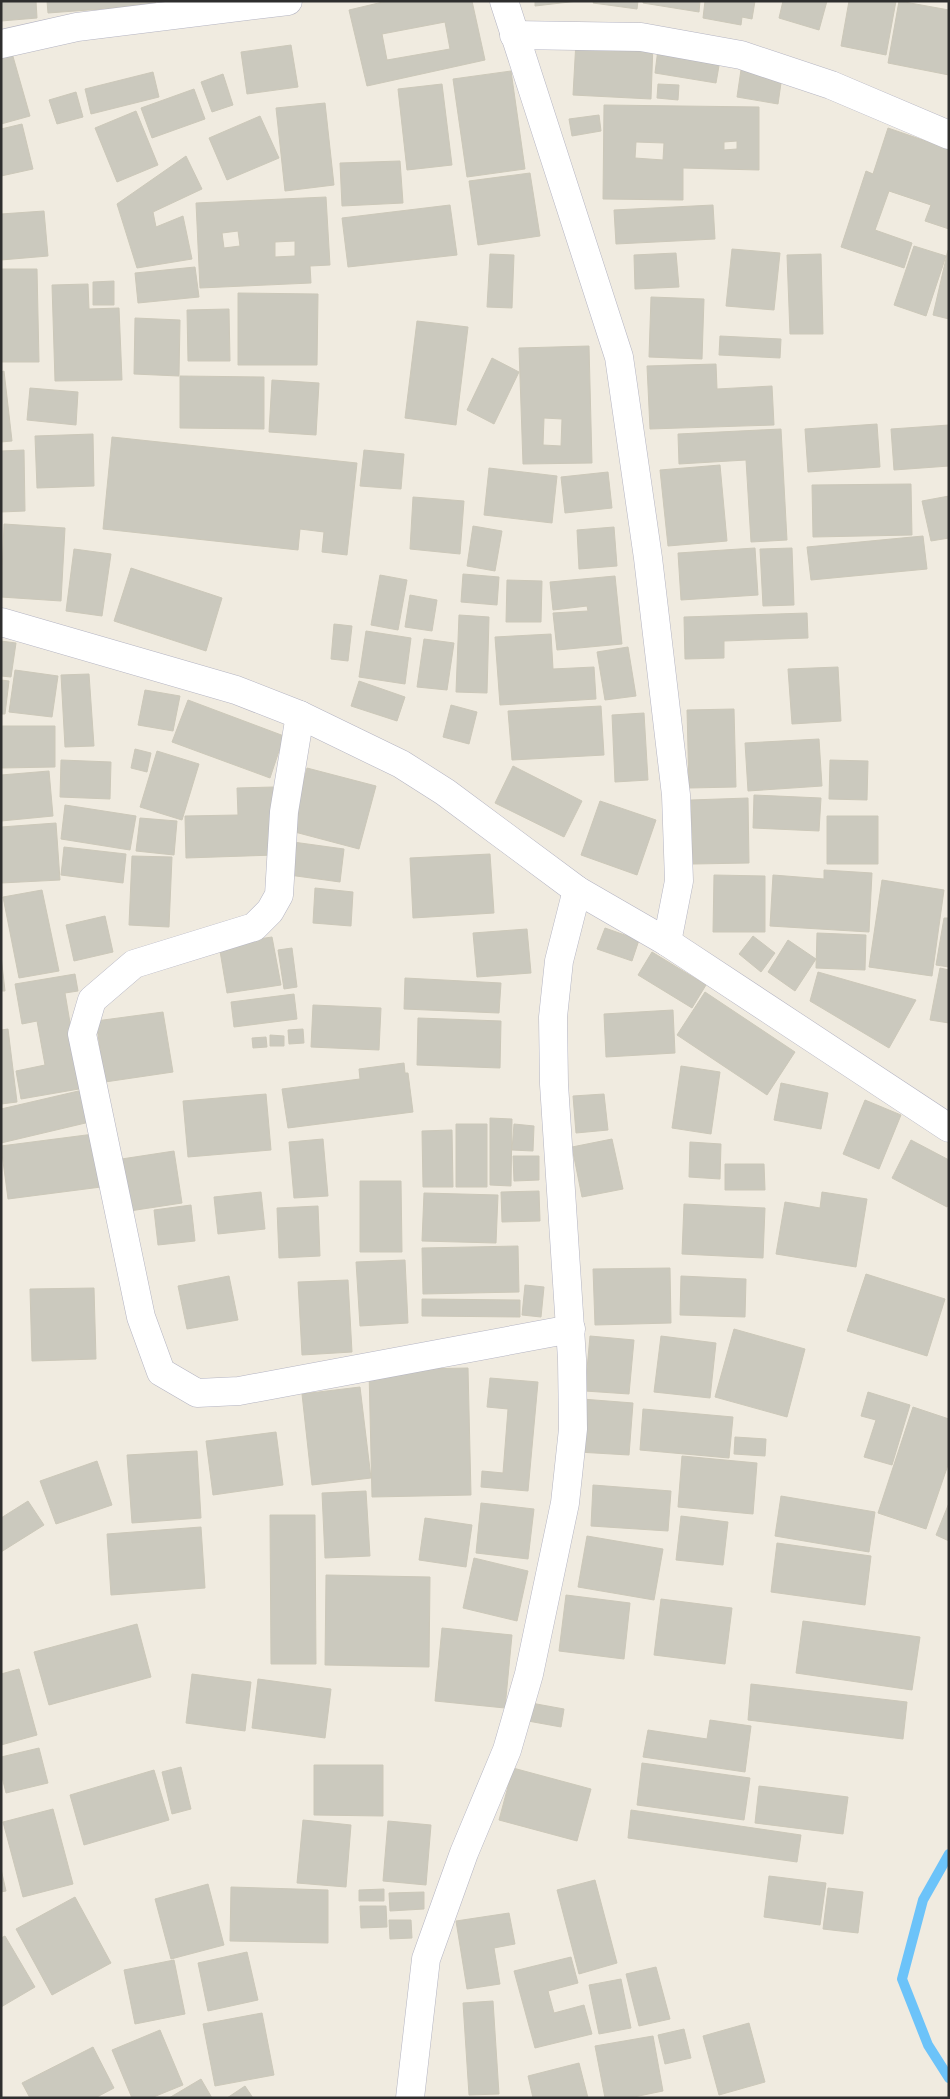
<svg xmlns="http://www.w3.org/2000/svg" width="950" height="2099" font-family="Roboto,sans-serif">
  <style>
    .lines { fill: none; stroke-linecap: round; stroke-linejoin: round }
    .stream { stroke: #6cc3f9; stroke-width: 10 }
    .building { fill: #cbc9be; stroke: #ccc8b9; fill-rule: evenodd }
    .minor-casing { stroke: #b4b4c2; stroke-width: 29 }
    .tertiary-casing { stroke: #b4b4c2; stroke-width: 29 }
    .secondary-casing { stroke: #b4b4c2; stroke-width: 29 }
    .minor { stroke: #fff; stroke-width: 28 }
    .tertiary { stroke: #fff; stroke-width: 28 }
    .secondary { stroke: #fff; stroke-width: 28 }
  </style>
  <rect width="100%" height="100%" fill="#f0ebe0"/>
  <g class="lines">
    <path class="stream" d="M949 1854 923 1900 902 1979 928 2045 949 2078"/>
  </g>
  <path class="building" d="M1 1H36L37 18 1 21Z
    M47 1H155L156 5 48 13Z
    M387 1H472L485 60 367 86 349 10ZM445 22 450 49 387 60 382 34Z
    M535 1H578L535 6Z
    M594 1H638L637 9 593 3Z
    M643 1H700L699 12 643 3Z
    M705 1H755L752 19 742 17 741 25 703 18Z
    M783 1H827L819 30 779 18Z
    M849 1H896L886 55 841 46Z
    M899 1 949 10V75L888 63Z
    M576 41 653 44 651 99 573 95Z
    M291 45 298 87 247 94 241 52Z
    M658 49 720 60 716 83 655 73Z
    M12 53 30 116 1 124V56Z
    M742 63 783 69 778 104 737 97Z
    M511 71 525 169 467 177 453 79Z
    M153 72 159 97 91 114 85 89Z
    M223 74 233 105 212 112 201 82Z
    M442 84 452 165 407 170 398 89Z
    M658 84 679 85 678 100 657 98Z
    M194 89 205 119 152 138 141 108Z
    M76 92 83 117 57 124 49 100Z
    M325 103 334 185 285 191 276 108Z
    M604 105 759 107V170L683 168V200L603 199ZM737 141V149L724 150V142ZM636 142 664 143 663 160 635 158Z
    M136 111 158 165 117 182 95 128Z
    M599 115 601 131 572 136 569 119Z
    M260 116 279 158 227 180 209 138Z
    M22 124 33 169 1 176V129Z
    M888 128 949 149V229L925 221 931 205 889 191 875 230 912 243 904 268 841 247 866 171 873 174Z
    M186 156 202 189 153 212 156 227 183 216 192 259 137 268 117 204Z
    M400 161 403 203 342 206 340 163Z
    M530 173 540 236 478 245 469 181Z
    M326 197 330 265 310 266 311 283 200 288 196 203ZM238 231 240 246 224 248 222 233ZM295 241V256L275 257V242Z
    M450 205 457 255 348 267 342 218Z
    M713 205 715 239 616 244 614 210Z
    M44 211 48 256 1 260V214Z
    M914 246 946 256 926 316 894 305Z
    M732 249 780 253 774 310 726 306Z
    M948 250H949V319L933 315Z
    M676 253 679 287 635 289 634 255Z
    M490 254 514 255 512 308 487 307Z
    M821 254 823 334H790L787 255Z
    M195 267 199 297 138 303 135 273Z
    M1 269H37L39 362H1Z
    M114 281V305H93V282Z
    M88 284 89 309 119 308 122 380 55 381 52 285Z
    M238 293 318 294 317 365H238Z
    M651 297 704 299 702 359 649 357Z
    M229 309 230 361H188L187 310Z
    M135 318 180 320 179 376 134 374Z
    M417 321 468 327 456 425 405 418Z
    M720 336 781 339 780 358 719 355Z
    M589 346 592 463 523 464 519 348ZM544 418 562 419 561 446 543 445Z
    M492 358 519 372 494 424 467 410Z
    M716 364 717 389 772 386 774 425 650 429 647 366Z
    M4 371 12 441 1 442V372Z
    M180 376 264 377V429L180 428Z
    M272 380 319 383 316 435 269 432Z
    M30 388 78 392 76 425 27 420Z
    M877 424 880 467 808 472 805 429Z
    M949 425V466L894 470 891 429Z
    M781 429 787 540 751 542 746 460 679 464 678 434Z
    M93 434 94 486 37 488 35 436Z
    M112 437 357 463 347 555 322 552 324 532 300 529 298 550 103 529Z
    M24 450 25 511 1 512V451Z
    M364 450 404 454 401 489 360 486Z
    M720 465 727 541 668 546 660 470Z
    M489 468 557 476 552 523 484 515Z
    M608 472 612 508 565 513 561 477Z
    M911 484 912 535 813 537 812 485Z
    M949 496V538L931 541 922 501Z
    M413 497 464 501 460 554 410 549Z
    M4 524 65 528 61 601 1 597Z
    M473 526 502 531 495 571 467 566Z
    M614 527 617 566 579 569 577 530Z
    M923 536 927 569 811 580 807 547Z
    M755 548 758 595 681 600 678 553Z
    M792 548 794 605 763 606 760 549Z
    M74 549 111 554 102 616 66 611Z
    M131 568 222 598 206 651 114 621Z
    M463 574 499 577 497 605 461 602Z
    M380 575 407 580 398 630 371 625Z
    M615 576 622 644 557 650 553 613 588 611 587 606 553 610 550 582Z
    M507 580 542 581 541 622H506Z
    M410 595 437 600 432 631 405 627Z
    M807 613 808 638 724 641V658L685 659 684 617Z
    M459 615 489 617 487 693 456 692Z
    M334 624 352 626 348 661 331 659Z
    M366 631 411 638 405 684 359 677Z
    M551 634 553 669 594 667 596 699 500 705 495 637Z
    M424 639 454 643 447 690 417 687Z
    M1 641 16 643 11 677 1 676Z
    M628 647 636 696 605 700 597 652Z
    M838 667 841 721 792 724 788 669Z
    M15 670 58 676 52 717 9 712Z
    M89 674 94 746 65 747 61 675Z
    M1 680 9 681 5 714H1Z
    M359 681 405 697 397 721 351 706Z
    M145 690 180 696 173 731 138 725Z
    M188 700 284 736 270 778 172 742Z
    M451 705 477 712 469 744 443 737Z
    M601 706 604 755 512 760 508 711Z
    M734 709 736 787 689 788 687 710Z
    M644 713 648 780 615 782 612 715Z
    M1 726H55V767L1 768Z
    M819 739 822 786 748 791 745 743Z
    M135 749 151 753 147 772 131 768Z
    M157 751 199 764 182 820 140 807Z
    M61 760 111 762 110 799 60 797Z
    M830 760 868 761 867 800 829 799Z
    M513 766 582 801 564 837 495 803Z
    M307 768 376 786 359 849 291 831Z
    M49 771 53 816 1 821V775Z
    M273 787 275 855 186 858 185 816 238 815 237 788Z
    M754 795 821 798 819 831 753 828Z
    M748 798 749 863 693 864 691 800Z
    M600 801 656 820 637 875 581 855Z
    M65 805 136 816 130 850 61 839Z
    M827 816H878V864H827Z
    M140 818 177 821 174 855 136 851Z
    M56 823 60 880 1 883V827Z
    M293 842 344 849 340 882 289 875Z
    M64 847 126 854 123 883 61 875Z
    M490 854 494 913 413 918 410 858Z
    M132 856 172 857 169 927 129 925Z
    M824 870 872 873 869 932 770 926 773 875 824 879Z
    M714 875 765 876V932H713Z
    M882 880 944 890 932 976 869 967Z
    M315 888 353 892 351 926 313 923Z
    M42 890 59 971 19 978 3 897Z
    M105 916 113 952 74 961 66 925Z
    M944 918H949V967L936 965Z
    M605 928 639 940 632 961 597 949Z
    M527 929 531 973 477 977 473 933Z
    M817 933 866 935 865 970 816 968Z
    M753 936 775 953 761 972 739 954Z
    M272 937 281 985 227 993 219 945Z
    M788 940 816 959 795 991 768 972Z
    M292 948 297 987 284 989 278 950Z
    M652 952 706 985 692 1008 638 975Z
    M1 956 5 991H1Z
    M940 968 949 970V1023L930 1020Z
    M818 972 916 1000 889 1048 810 1001Z
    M75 974 78 991 65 993 78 1070H76L79 1089 21 1099 16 1071 45 1065 37 1021 22 1024 15 984Z
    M405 978 501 983 499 1013 404 1009Z
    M705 992 795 1052 767 1095 677 1035Z
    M294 994 297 1019 234 1027 231 1002Z
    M313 1005 381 1008 379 1050 311 1047Z
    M673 1010 675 1053 606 1057 604 1014Z
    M163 1012 173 1072 105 1082 96 1021Z
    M418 1018 501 1021 500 1068 417 1065Z
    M8 1029 17 1102 1 1104V1030Z
    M303 1029 304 1043 289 1044 288 1030Z
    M270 1035 284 1036V1046H270Z
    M266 1037 267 1047 253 1048 252 1038Z
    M404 1063 405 1073H408L413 1112 288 1128 282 1089 360 1079 359 1069Z
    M681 1066 720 1072 711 1134 672 1128Z
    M781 1083 828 1093 821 1129 774 1120Z
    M87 1089 94 1121 1 1143V1109Z
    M266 1094 271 1150 188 1157 183 1101Z
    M604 1094 608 1130 576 1133 573 1096Z
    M865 1100 901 1115 879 1169 843 1154Z
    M490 1118 512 1119 511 1186 490 1185Z
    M456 1124H487V1187H456Z
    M514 1124 534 1126 533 1151 512 1150Z
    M452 1130 453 1187H423L422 1131Z
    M94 1134 101 1187 8 1199 1 1146Z
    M323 1139 328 1196 294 1198 289 1142Z
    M612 1139 623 1189 582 1197 572 1147Z
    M911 1140 949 1160V1203L947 1207 892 1178Z
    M690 1142 721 1144 720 1179 689 1177Z
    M174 1151 182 1203 123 1212 115 1160Z
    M513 1156H539V1180L514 1181Z
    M725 1164H764L765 1190H725Z
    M360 1181H401L402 1252H360Z
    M539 1191 540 1221 502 1222 501 1192Z
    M261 1192 265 1229 218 1234 214 1197Z
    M822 1192 867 1199 856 1267 776 1254 785 1202 820 1208Z
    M424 1193 498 1195 496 1243 422 1241Z
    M684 1204 765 1208 763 1258 682 1254Z
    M191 1205 195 1241 158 1245 154 1210Z
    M318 1206 320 1256 279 1258 277 1208Z
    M518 1246 519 1292 423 1294 422 1248Z
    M405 1260 408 1323 360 1326 356 1262Z
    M670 1268 671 1323 595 1325 593 1269Z
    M866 1274 945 1299 927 1356 847 1331Z
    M229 1276 238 1320 187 1329 178 1286Z
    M681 1276 746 1279 745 1317 680 1315Z
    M348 1280 352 1352 302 1355 298 1282Z
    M525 1285 544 1287 541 1317 522 1315Z
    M94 1288 96 1359 32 1361 30 1289Z
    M422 1299 520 1300V1317L422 1316Z
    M734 1329 805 1349 787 1417 715 1397Z
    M590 1336 634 1340 629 1394 585 1391Z
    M661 1336 716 1343 710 1398 654 1392Z
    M468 1368 471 1495 372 1497 369 1370Z
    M490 1378 538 1382 528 1491 481 1487 482 1471 503 1473 508 1409 487 1407Z
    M360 1387 371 1478 312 1485 302 1394Z
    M868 1392 910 1405 892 1465 864 1457 876 1420 861 1416Z
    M582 1399 633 1403 629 1455 578 1452Z
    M913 1407 949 1419V1462L926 1529 878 1513Z
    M643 1409 733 1417 729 1458 640 1450Z
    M276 1432 283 1485 213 1495 206 1441Z
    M735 1437 766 1439 765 1456 734 1454Z
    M197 1451 201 1518 132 1523 127 1455Z
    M682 1456 757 1463 753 1514 678 1507Z
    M97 1461 112 1505 56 1524 40 1481Z
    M593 1485 671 1491 668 1531 591 1526Z
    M366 1491 370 1556 325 1558 322 1493Z
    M781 1496 875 1512 869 1552 775 1536Z
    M28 1501 44 1525 1 1552V1518Z
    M481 1503 534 1509 528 1559 476 1553Z
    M949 1503V1541L936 1535Z
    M270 1515H315L316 1664H271Z
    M681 1516 728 1522 723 1565 676 1560Z
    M425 1518 472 1525 466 1567 419 1560Z
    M201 1527 205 1588 111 1595 107 1534Z
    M587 1536 663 1549 654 1600 578 1587Z
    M777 1543 871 1556 865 1605 771 1592Z
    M474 1558 528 1571 517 1621 463 1608Z
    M326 1575 430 1577 429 1667 325 1665Z
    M566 1595 630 1603 624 1659 559 1651Z
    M661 1599 732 1608 725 1664 654 1655Z
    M803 1621 920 1637 912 1690 796 1673Z
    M137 1624 151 1677 49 1705 34 1652Z
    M442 1628 512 1635 505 1708 435 1701Z
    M19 1669 37 1735 1 1745V1674Z
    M192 1674 251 1682 245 1731 186 1723Z
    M258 1679 331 1689 325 1738 252 1728Z
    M751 1684 907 1702 903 1739 748 1720Z
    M531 1703 564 1709 561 1727 528 1721Z
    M710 1720 751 1726 745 1772 643 1757 648 1730 707 1739Z
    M39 1748 48 1783 6 1793 1 1773V1757Z
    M642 1763 750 1778 744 1820 637 1805Z
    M314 1765H383V1816L314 1815Z
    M181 1767 191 1809 172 1814 162 1772Z
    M513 1768 591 1789 577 1841 499 1820Z
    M154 1770 169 1820 84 1845 70 1795Z
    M759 1786 848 1797 843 1834 755 1823Z
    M53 1809 73 1884 23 1897 3 1822Z
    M631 1810 801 1835 797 1862 628 1838Z
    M303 1820 351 1825 346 1887 297 1883Z
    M388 1821 431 1825 426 1885 383 1881Z
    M1 1869 6 1891 1 1892Z
    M769 1876 826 1883 820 1925 764 1917Z
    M595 1880 617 1963 579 1974 557 1890Z
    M208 1884 224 1945 171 1959 155 1899Z
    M231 1887 328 1890V1943L230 1941Z
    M828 1888 863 1892 858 1933 823 1929Z
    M384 1889V1901H359V1890Z
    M424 1892V1909L390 1911 389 1893Z
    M75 1897 111 1963 52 1995 16 1929Z
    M360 1906H386L387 1927 361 1928Z
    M509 1913 515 1944 494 1948 500 1984 467 1989 456 1921Z
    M389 1920H411L412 1938 390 1939Z
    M5 1936 35 1987 1 2007V1938Z
    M247 1952 258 2000 208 2011 198 1963Z
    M571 1957 578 1983 548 1991 554 2013 584 2005 592 2034 535 2048 514 1971Z
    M174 1960 185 2014 135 2024 124 1970Z
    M656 1967 670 2019 639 2026 626 1974Z
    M621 1979 631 2028 599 2034 589 1985Z
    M493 2001 499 2094 469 2095 463 2003Z
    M262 2013 274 2075 215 2086 203 2024Z
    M749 2023 765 2082 719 2095 703 2036Z
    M684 2029 691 2058 665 2064 658 2035Z
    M160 2030 183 2085 151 2098H132L112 2050Z
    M653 2036 663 2091 629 2098H605L595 2046Z
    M93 2047 114 2088 95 2098H30L22 2083Z
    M579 2063 588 2098H533L528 2076Z
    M201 2079 212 2098H169Z
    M245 2086 253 2098H227Z"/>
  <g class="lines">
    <g class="minor-casing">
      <path id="minor" d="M514 35 641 37 741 55 831 85 949 135
        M1 44 77 27 288 1
        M300 715 284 812 279 895 270 911 254 927 134 964 92 1000 82 1034 141 1317 161 1372 197 1393 239 1391 571 1329"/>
    </g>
    <g class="tertiary-casing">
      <path id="tertiary" d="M504 1 619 357 648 558 676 795 679 881 667 942
        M410 2098 426 1959 464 1853 507 1750 529 1674 565 1503 573 1429 572 1359 554 1084 553 1017 559 961 577 890"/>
    </g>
    <g class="secondary-casing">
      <path id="secondary" d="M1 622 236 690 300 715 401 764 445 792 577 890 667 942 949 1128"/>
    </g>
    <use href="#minor" class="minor"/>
    <use href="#tertiary" class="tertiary"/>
    <use href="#secondary" class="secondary"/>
  </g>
  <rect width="950" height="2099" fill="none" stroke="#2e2e2e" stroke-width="5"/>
</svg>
